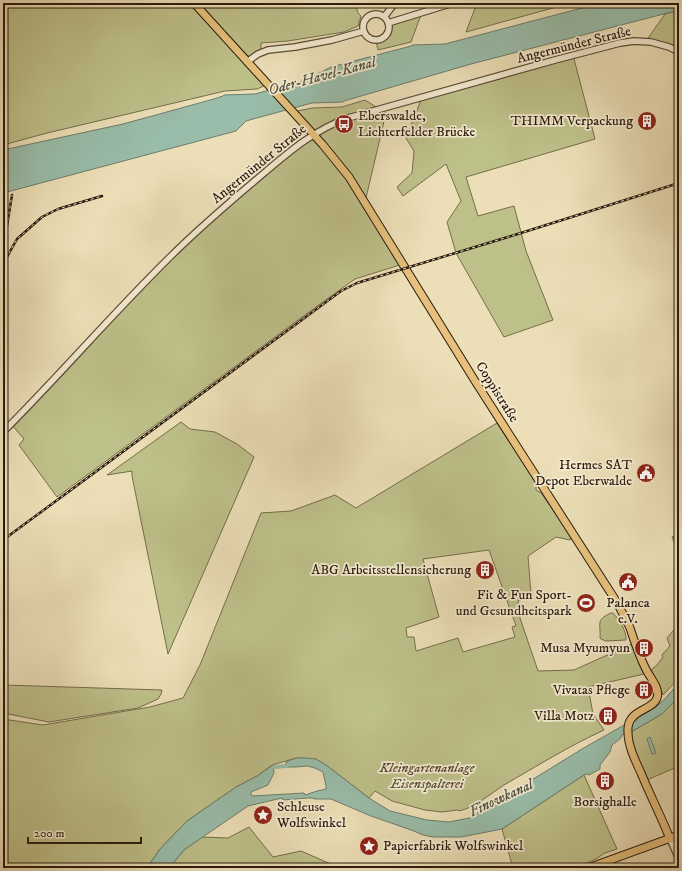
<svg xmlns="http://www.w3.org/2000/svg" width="682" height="871" font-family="'IM FELL DW Pica',serif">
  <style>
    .green { fill: #bec08a; stroke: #746d4b; fill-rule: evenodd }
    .water { fill: #99bdaa; stroke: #6d7c6b }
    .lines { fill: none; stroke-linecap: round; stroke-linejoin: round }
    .canal { stroke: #99bdaa; stroke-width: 4 }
    .minor-casing { stroke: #5a4b37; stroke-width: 8 }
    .major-casing { stroke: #2a1a0c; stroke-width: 9 }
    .minor { stroke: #f3ead0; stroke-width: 5.5 }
    .major { stroke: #e6c07c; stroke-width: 7 }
    .rail-casing { stroke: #2a1a0c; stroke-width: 2.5 }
    .rail { stroke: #f3ead0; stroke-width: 1; stroke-dasharray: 3; stroke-linecap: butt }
    .labels { text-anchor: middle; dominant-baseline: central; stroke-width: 3.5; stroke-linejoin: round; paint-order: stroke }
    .street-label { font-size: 14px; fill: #2a1a0c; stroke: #f3ead0 }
    .poi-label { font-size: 14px; fill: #2a1a0c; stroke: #f3ead0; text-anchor: end }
    .park-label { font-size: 14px; font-style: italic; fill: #564c32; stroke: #f3ead0 }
    .water-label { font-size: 15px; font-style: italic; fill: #515343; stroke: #f3ead0 }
  </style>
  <rect width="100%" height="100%" fill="#ecdfb7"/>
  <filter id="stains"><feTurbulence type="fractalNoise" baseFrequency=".005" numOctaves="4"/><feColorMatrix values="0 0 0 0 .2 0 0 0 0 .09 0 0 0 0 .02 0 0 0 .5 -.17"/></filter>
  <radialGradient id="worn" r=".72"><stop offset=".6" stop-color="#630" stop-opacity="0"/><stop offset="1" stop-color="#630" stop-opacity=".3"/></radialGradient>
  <path class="green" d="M3 3H191L266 85 257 89 225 91 47 133 3 145Z
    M199 3H355L358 13 361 16 358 26 344 32 288 41 261 43V50L251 56H248Z
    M477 3H571L466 32Z
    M679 10V53L646 41 665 14Z
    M421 15 411 42 378 50 376 41C387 42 391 34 390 24Z
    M573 55 595 139 466 177 478 216 514 206 526 251 553 320 504 337 456 253 447 222 461 201 446 164 403 196 397 187 412 173 414 151 406 138 421 100Z
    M365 100 386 113 365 202 403 264 355 279 320 304 57 497 19 445 24 439 11 424 170 258 275 164 313 135 293 112 312 108 342 107Z
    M181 422 190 429 215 432 237 444 254 457 168 654 132 476V471L107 475Z
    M497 423 536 483V490L541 493 572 537 570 540 556 537 528 556 531 595 518 601 520 618 538 671 574 670 632 644 640 666 644 674 588 687 593 714 604 730C569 746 537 766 504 785 490 794 474 808 459 811L458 810 442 812 425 810 392 801 375 791 369 798 326 765 316 759 296 758 272 765 257 776 236 787 187 821 160 849 147 868H3V719L43 725 150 707 183 698 200 665 261 513 291 511 335 495 356 508ZM489 550 516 626 512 627 515 637 463 652 458 638 416 651 414 637H407L406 628 439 617 423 559Z
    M679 532V554L672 537Z
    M679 579V604L674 588Z
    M611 613H613C619 619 627 632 626 640L606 641 601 639 600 638C601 624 595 620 611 613Z
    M679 624V678L663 695 659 684 651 670 657 665 663 657 662 655 670 646 667 638Z
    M3 685 162 690 161 694 158 699 138 708 49 722 3 713Z
    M679 697V766L647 780 632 741 631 732 662 714Z
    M584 775 617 849 605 853 596 859 574 868H513L502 829Z
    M249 827 273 857 301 851 340 868H169L184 850 202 837 228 838Z"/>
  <path class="water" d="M601 3H679V10L471 64 344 101 343 102 312 103 264 116 246 121 236 131 7 192H3V150L123 124 214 99 223 96 224 95 255 94 306 80 333 66H335L411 46 412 45 445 44Z
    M679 683V697L662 714 631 732 622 735 620 739 612 745 610 752 600 765V769L589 775 587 774 584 775 502 829 461 837H433L423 835 414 831 371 816 331 799H315L312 798H307L283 800 282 798 248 806 229 819 184 850 169 868H147L160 849 187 821 236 787 257 776 273 765 274 773 268 785 251 792V794L252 796 304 793 305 795C309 794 313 792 317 791 320 790 323 790 326 789V786L323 772 315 768 307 766 296 767H286V762L296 758H306L316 759 326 765 369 798 390 811 427 820 449 822 469 818 548 770 582 749 626 724 636 721 638 718 654 708 663 701Z
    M650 737 656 753 652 754 647 739Z"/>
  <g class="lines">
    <path class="canal" d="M274 767 286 766"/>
    <g class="minor-casing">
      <path id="minor" d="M363 27a13 13 0 1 1 26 0a13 13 0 1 1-26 0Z
        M384 17 395 3
        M388 23 453 3
        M247 62 258 54 268 50 295 47 332 40 364 31
        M3 432C60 375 113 313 170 257 196 231 224 207 251 184 281 159 310 131 348 118L555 60 620 43 634 41 651 42 669 47 679 52
        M670 839 679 859"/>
    </g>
    <g class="major-casing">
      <path id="major" d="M194 3 323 145 349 177 475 381 616 601C621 610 626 619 630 628 635 643 640 659 648 673 652 680 660 689 657 698 653 711 626 709 628 732 628 746 635 760 641 773 650 795 661 816 670 839
        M588 868 679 835"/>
    </g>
    <use href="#minor" class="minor"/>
    <use href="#major" class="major"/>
    <g class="rail-casing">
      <path id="rail" d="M3 250 12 195
        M3 264 17 239 42 217 58 209 102 196
        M3 540 341 291 357 283 521 233 679 183"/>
    </g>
    <use href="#rail" class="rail"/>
  </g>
  <defs>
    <g id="building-disc" transform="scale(1)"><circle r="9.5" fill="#8f2418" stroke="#f3ead0"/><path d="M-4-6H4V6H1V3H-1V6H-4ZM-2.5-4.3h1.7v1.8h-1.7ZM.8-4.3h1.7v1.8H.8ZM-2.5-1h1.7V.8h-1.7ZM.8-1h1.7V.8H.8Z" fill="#fff"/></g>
    <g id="bus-disc" transform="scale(1)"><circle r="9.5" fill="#8f2418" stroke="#f3ead0"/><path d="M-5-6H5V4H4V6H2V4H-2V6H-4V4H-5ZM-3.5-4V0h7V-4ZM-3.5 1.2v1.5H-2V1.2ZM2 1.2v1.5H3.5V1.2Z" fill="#fff"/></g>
    <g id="civic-disc" transform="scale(1)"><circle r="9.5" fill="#8f2418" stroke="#f3ead0"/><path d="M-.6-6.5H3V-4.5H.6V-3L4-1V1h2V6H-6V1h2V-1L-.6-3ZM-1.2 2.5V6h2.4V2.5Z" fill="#fff"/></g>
    <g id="stadium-disc" transform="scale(1)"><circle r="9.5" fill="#8f2418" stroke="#f3ead0"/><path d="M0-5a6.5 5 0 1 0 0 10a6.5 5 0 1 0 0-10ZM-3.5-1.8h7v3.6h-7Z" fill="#fff"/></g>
    <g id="sight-disc" transform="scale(1)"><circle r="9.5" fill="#8f2418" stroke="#f3ead0"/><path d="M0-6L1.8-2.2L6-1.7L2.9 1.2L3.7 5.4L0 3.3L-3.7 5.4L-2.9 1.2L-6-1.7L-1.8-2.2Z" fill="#fff"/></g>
  </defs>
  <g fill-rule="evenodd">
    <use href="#building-disc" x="647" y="121"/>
    <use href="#bus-disc" x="344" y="124"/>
    <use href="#civic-disc" x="646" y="473"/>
    <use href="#building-disc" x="485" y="570"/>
    <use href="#civic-disc" x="628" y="582"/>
    <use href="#stadium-disc" x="586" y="603"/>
    <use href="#building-disc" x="644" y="648"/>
    <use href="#building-disc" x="644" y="690"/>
    <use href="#building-disc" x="608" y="716"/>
    <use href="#building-disc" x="605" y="781"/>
    <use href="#sight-disc" x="263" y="815"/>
    <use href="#sight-disc" x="369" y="846"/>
  </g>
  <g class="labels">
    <g class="street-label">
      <text transform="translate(574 45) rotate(-14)">Angermünder Straße</text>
      <text transform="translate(259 164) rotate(-39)">Angermünder Straße</text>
      <text transform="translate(497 392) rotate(58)">Coppistraße</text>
    </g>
    <g class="poi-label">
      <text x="358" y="116" text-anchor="start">Eberswalde,<tspan x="358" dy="16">Lichterfelder Brücke</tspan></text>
      <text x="633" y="121">THIMM Verpackung</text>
      <text x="632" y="465">Hermes SAT<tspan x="632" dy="16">Depot Eberwalde</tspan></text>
      <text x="471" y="570">ABG Arbeitsstellensicherung</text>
      <text x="572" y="595">Fit &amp; Fun Sport-<tspan x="572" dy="16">und Gesundheitspark</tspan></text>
      <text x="628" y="603" text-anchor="middle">Palanca<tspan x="628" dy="16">e.V.</tspan></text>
      <text x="630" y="648">Musa Myumyun</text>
      <text x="630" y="690">Vivatas Pflege</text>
      <text x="594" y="716">Villa Motz</text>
      <text x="605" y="802" text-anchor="middle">Borsighalle</text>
      <text x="277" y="807" text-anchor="start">Schleuse<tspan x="277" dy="16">Wolfswinkel</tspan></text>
      <text x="383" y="846" text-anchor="start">Papierfabrik Wolfswinkel</text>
    </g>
    <g class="park-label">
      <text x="427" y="768">Kleingartenanlage<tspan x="427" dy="16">Eisenspalterei</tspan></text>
    </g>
    <g class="water-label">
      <text transform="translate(322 76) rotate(-15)">Oder-Havel-Kanal</text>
      <text transform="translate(501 798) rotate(-25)">Finowkanal</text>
    </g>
  </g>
  <rect width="682" height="871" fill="none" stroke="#ecdfb7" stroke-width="16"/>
  <rect x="4" y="4" width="674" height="863" fill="none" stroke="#2a1a0c" stroke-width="2"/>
  <rect x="8" y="8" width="666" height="855" fill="none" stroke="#2a1a0c"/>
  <path d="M28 837v6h113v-6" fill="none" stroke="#2a1a0c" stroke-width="2"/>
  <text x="34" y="837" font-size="12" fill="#2a1a0c" stroke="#f3ead0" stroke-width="3" paint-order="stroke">200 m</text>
  <rect width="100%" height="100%" filter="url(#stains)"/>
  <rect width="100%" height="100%" fill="url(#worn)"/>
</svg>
